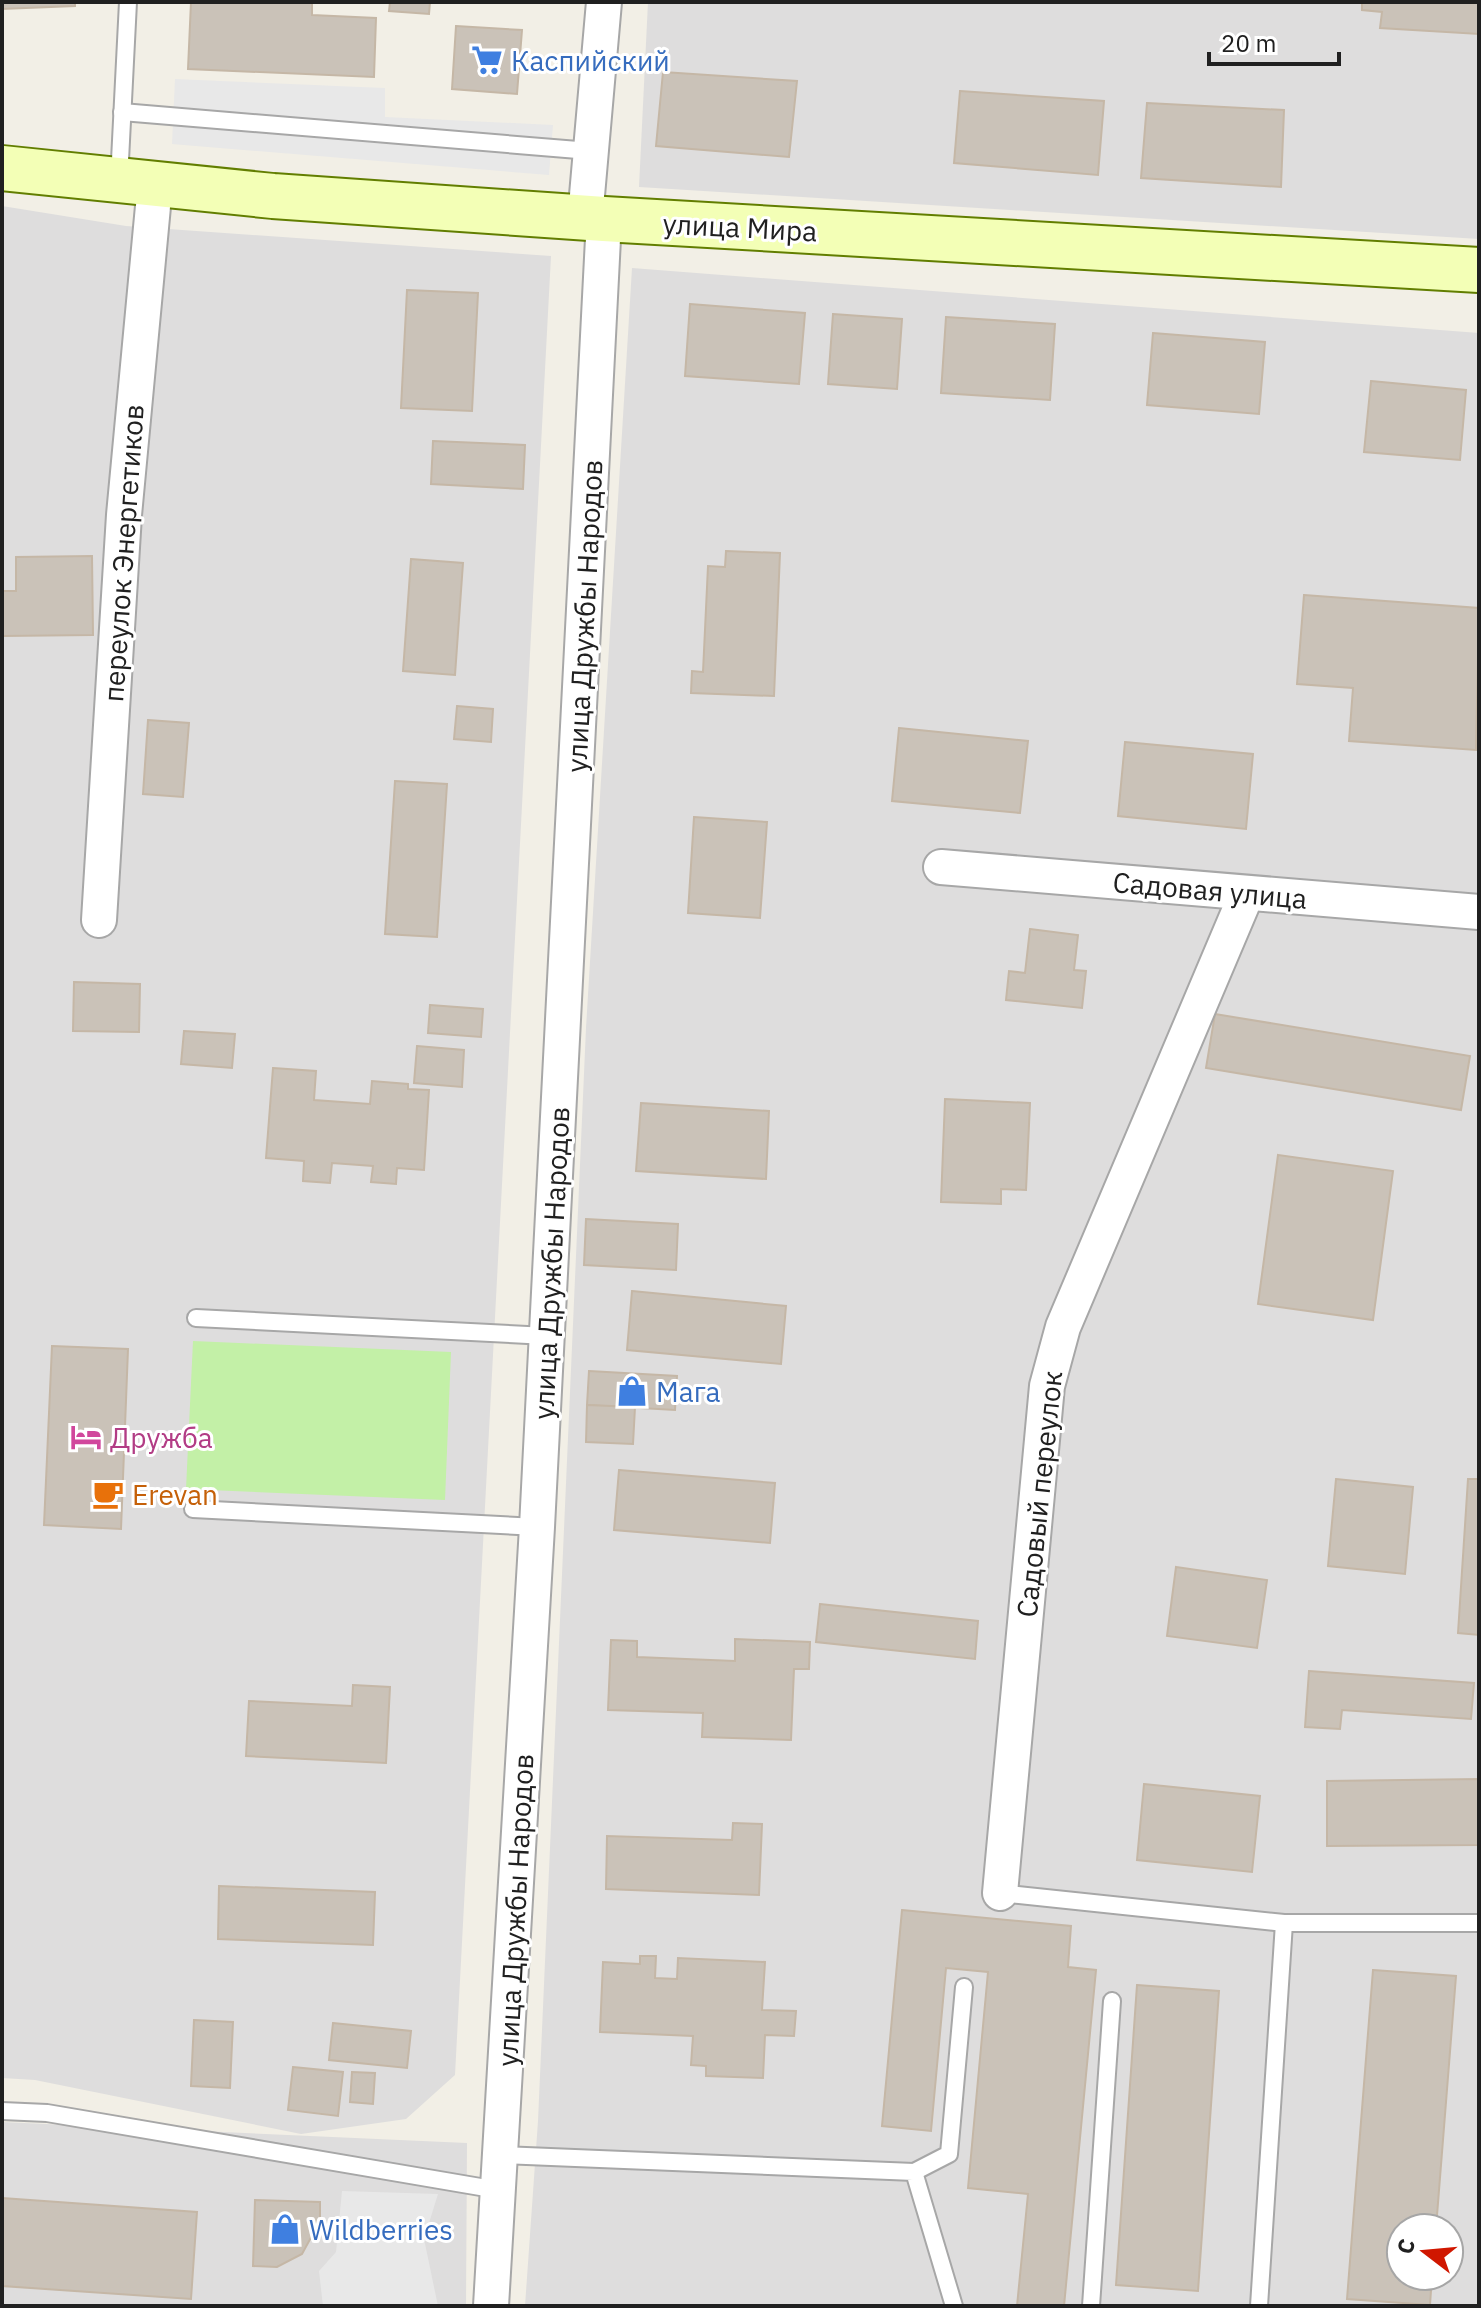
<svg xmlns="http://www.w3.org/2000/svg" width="1481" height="2308" font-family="'IBM Plex Sans',sans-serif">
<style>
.residential{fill:#dedddd;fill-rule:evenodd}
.grass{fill:#c3f0a7}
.parking{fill:#e8e8e8}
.building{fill:#cac2b8;stroke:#c5b7a6;stroke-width:2}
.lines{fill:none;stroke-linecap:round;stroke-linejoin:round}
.service-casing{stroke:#a7a7a7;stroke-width:20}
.minor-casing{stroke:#a7a7a7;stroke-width:38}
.secondary-casing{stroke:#627e00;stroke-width:48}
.service{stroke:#fff;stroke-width:16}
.minor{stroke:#fff;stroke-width:34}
.secondary{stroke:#f3ffb6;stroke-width:44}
.labels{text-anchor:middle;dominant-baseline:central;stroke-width:6;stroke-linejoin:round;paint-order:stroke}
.shop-label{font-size:28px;fill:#366cbe;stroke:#fff;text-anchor:start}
.street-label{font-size:28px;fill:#202020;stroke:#fff}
.hotel-label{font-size:28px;fill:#b23c85;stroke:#fff;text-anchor:start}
.food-label{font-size:28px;fill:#c56008;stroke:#fff;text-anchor:start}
</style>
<rect width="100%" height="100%" fill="#f2efe6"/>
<g class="residential">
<path d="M648 2H1479V239L639 187Z"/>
<path d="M2 206 126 226 551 256 455 2075 406 2119 301 2134 35 2080 2 2078Z"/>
<path d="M632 268 1479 333V2306H525L538 2121 586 1028ZM1401 2228H1449V2276H1401Z"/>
<path d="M2 2122 467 2143 466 2306H2Z"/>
</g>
<path class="grass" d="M193 1341 451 1352 445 1500 186 1489Z"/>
<g class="parking">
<path d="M175 79 385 88V117L553 125 549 175 172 144Z"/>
<path d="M342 2191 438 2194 424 2239 438 2306H323L319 2271 336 2252Z"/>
</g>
<g class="building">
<path d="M2 2H75V6L2 9Z"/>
<path d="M191 2H312V15L376 18 374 77 188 69Z"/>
<path d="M390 2H430L429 14 389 11Z"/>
<path d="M1362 2H1479V34L1380 28 1382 12 1362 10Z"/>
<path d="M456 26 522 30 517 94 452 89Z"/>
<path d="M663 72 797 81 789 157 656 146Z"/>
<path d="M960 91 1104 101 1098 175 954 163Z"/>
<path d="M1147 103 1284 110 1281 187 1141 178Z"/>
<path d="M407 290 478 293 472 411 401 408Z"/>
<path d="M690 304 805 313 799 384 685 376Z"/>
<path d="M833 314 902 319 897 389 828 384Z"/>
<path d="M946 317 1055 324 1050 400 941 393Z"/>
<path d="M1153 333 1265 342 1259 414 1147 405Z"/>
<path d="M1371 381 1466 390 1460 460 1364 452Z"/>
<path d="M433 441 525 445 523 489 431 484Z"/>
<path d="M726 551 780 553 774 696 691 693 692 671 703 672 708 566 725 567Z"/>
<path d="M92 556 93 635 2 636V591H16V557Z"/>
<path d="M411 559 463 563 455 675 403 671Z"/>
<path d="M1304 595 1479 608 1476 750 1349 741 1353 688 1297 684Z"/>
<path d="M457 706 493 709 491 742 454 739Z"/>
<path d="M148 720 189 723 183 797 143 794Z"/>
<path d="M899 728 1028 741 1020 813 892 801Z"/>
<path d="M1125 742 1253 754 1246 829 1118 816Z"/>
<path d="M395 781 447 784 437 937 385 934Z"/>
<path d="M694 817 767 822 760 918 688 913Z"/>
<path d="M1030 929 1078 935 1074 970 1086 971 1082 1008 1006 1000 1009 971 1025 973Z"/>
<path d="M74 982 140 984 139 1032 73 1031Z"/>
<path d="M430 1005 483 1009 481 1037 428 1033Z"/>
<path d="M1215 1014 1470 1056 1461 1110 1206 1068Z"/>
<path d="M184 1031 235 1034 232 1068 181 1064Z"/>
<path d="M417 1046 464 1050 462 1087 414 1083Z"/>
<path d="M273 1068 316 1071 314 1100 370 1104 372 1081 408 1084V1089L429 1090 424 1170 397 1168 396 1184 371 1182 373 1166 332 1163 330 1183 303 1181 304 1161 266 1158Z"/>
<path d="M945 1099 1030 1103 1026 1190 1001 1189V1204L941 1202Z"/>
<path d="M641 1103 769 1111 766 1179 636 1171Z"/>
<path d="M1278 1155 1393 1171 1373 1320 1258 1304Z"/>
<path d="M586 1219 678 1224 676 1270 584 1265Z"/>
<path d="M632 1291 786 1306 781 1364 627 1350Z"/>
<path d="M52 1346 128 1349 121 1529 44 1525Z"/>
<path d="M589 1371 677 1376 675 1410 587 1405Z"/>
<path d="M587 1405 635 1407 633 1444 586 1442Z"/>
<path d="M619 1470 775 1483 770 1543 614 1530Z"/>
<path d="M1336 1479 1413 1487 1405 1574 1328 1566Z"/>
<path d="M1468 1479H1479V1635L1458 1633Z"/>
<path d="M1176 1567 1267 1580 1257 1648 1167 1636Z"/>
<path d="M820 1604 978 1621 975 1659 816 1642Z"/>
<path d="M735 1639 810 1642 809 1669H794L791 1740 702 1737 703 1713 608 1710 611 1640 637 1641V1657L735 1661Z"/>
<path d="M1309 1671 1474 1683 1471 1719 1342 1710 1340 1729 1305 1727Z"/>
<path d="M353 1685 390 1687 386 1763 246 1756 249 1701 352 1706Z"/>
<path d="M1479 1779V1845L1327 1846V1781Z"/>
<path d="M1144 1784 1260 1796 1252 1872 1137 1860Z"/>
<path d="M733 1823 762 1824 759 1895 606 1889 607 1836 732 1840Z"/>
<path d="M219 1886 375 1892 373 1945 218 1939Z"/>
<path d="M902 1910 1071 1926 1068 1967 1096 1970 1064 2306H1017L1028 2194 968 2188 988 1972 946 1968 931 2131 882 2126Z"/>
<path d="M640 1956H656L655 1978 677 1979 678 1958 765 1962 762 2010 796 2011 794 2036 765 2035 763 2078 706 2076V2066L691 2065 693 2036 600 2032 603 1962 640 1964Z"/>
<path d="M1373 1970 1456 1976 1436 2228H1401V2276H1432L1430 2305 1347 2299Z"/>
<path d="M1137 1985 1219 1991 1198 2291 1116 2285Z"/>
<path d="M194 2020 233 2022 230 2088 191 2086Z"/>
<path d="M333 2023 411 2031 407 2068 329 2060Z"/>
<path d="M293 2067 343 2072 338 2116 288 2110Z"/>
<path d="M352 2072 375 2073 373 2104 350 2102Z"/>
<path d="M2 2198 197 2212 191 2299 2 2286Z"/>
<path d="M255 2200 320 2202V2221L302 2254 277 2267 253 2266Z"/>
</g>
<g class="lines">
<defs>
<g id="service">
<path d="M122 112 590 151"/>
<path d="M119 180 128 2"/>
<path d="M196 1318 547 1336"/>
<path d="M193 1509 537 1527"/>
<path d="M1000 1893 1284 1923H1479"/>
<path d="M2 2111 47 2113 498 2190"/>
<path d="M500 2155 914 2172 954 2306"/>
<path d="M914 2172 949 2154 964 1987"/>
<path d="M1091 2306 1112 2001"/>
<path d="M1259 2306 1284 1923"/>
</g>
<g id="minor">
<path d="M585 218 604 2"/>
<path d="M941 867 1479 912"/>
<path d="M99 920 124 515 155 185"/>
<path d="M1000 1893 1047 1386 1063 1327 1247 893"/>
<path d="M491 2306 537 1527 604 219"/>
</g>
<path id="secondary" d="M2 168 273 196 604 219 1479 270"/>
</defs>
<use href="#service" class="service-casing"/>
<use href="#minor" class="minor-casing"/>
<use href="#secondary" class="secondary-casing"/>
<use href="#service" class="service"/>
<use href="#minor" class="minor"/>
<use href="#secondary" class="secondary"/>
</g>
<defs>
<symbol id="supermarket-bare" viewBox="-9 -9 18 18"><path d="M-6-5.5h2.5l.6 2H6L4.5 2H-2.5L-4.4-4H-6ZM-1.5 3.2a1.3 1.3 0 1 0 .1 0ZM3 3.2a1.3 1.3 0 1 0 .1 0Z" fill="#3f7fe0" stroke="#fff" stroke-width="2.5" paint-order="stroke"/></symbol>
<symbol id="shop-bare" viewBox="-9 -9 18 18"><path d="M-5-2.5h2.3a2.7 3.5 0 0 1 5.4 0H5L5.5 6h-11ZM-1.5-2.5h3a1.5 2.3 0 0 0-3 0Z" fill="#3f7fe0" stroke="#fff" stroke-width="2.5" paint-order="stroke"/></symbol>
<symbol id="hotel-bare" viewBox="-9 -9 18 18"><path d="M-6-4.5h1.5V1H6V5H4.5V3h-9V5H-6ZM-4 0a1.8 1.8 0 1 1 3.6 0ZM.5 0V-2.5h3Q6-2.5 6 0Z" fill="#d1479c" stroke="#fff" stroke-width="2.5" paint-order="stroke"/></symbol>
<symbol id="cafe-bare" viewBox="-9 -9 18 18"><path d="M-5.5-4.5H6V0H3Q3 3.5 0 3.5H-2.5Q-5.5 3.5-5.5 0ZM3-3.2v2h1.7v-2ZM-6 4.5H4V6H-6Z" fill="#e8710a" stroke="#fff" stroke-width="2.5" paint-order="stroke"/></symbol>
</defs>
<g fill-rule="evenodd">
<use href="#supermarket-bare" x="465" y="38" width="44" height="44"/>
<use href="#shop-bare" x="610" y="1369" width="44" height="44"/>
<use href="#hotel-bare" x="64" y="1415" width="44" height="44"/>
<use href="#cafe-bare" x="86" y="1472" width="44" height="44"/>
<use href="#shop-bare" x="263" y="2207" width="44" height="44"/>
</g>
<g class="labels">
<g class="shop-label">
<text x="511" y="60">Каспийский</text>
<text x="656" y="1391">Мага</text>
<text x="309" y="2229">Wildberries</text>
</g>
<g class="street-label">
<text transform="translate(740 227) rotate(3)">улица Мира</text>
<text transform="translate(123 553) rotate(-86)">переулок Энергетиков</text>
<text transform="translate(584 616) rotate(-87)">улица Дружбы Народов</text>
<text transform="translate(1210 890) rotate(5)">Садовая улица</text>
<text transform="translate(551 1263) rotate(-87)">улица Дружбы Народов</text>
<text transform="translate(1039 1494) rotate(-84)">Садовый переулок</text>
<text transform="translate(515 1910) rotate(-87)">улица Дружбы Народов</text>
</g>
<g class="hotel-label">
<text x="110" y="1437">Дружба</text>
</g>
<g class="food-label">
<text x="132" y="1494">Erevan</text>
</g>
</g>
<rect width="1481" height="2308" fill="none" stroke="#202020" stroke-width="8"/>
<g transform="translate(1425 2252) rotate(286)"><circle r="38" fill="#ffffff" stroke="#a6a6a6" stroke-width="2"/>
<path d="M0-6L14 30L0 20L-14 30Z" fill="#d01700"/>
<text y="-12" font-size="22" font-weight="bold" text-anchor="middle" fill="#202020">С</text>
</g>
<path d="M1209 52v12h130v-12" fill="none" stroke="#202020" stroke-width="4"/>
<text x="1221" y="52" font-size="24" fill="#202020" stroke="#ffffff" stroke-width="6" paint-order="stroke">20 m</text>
</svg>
